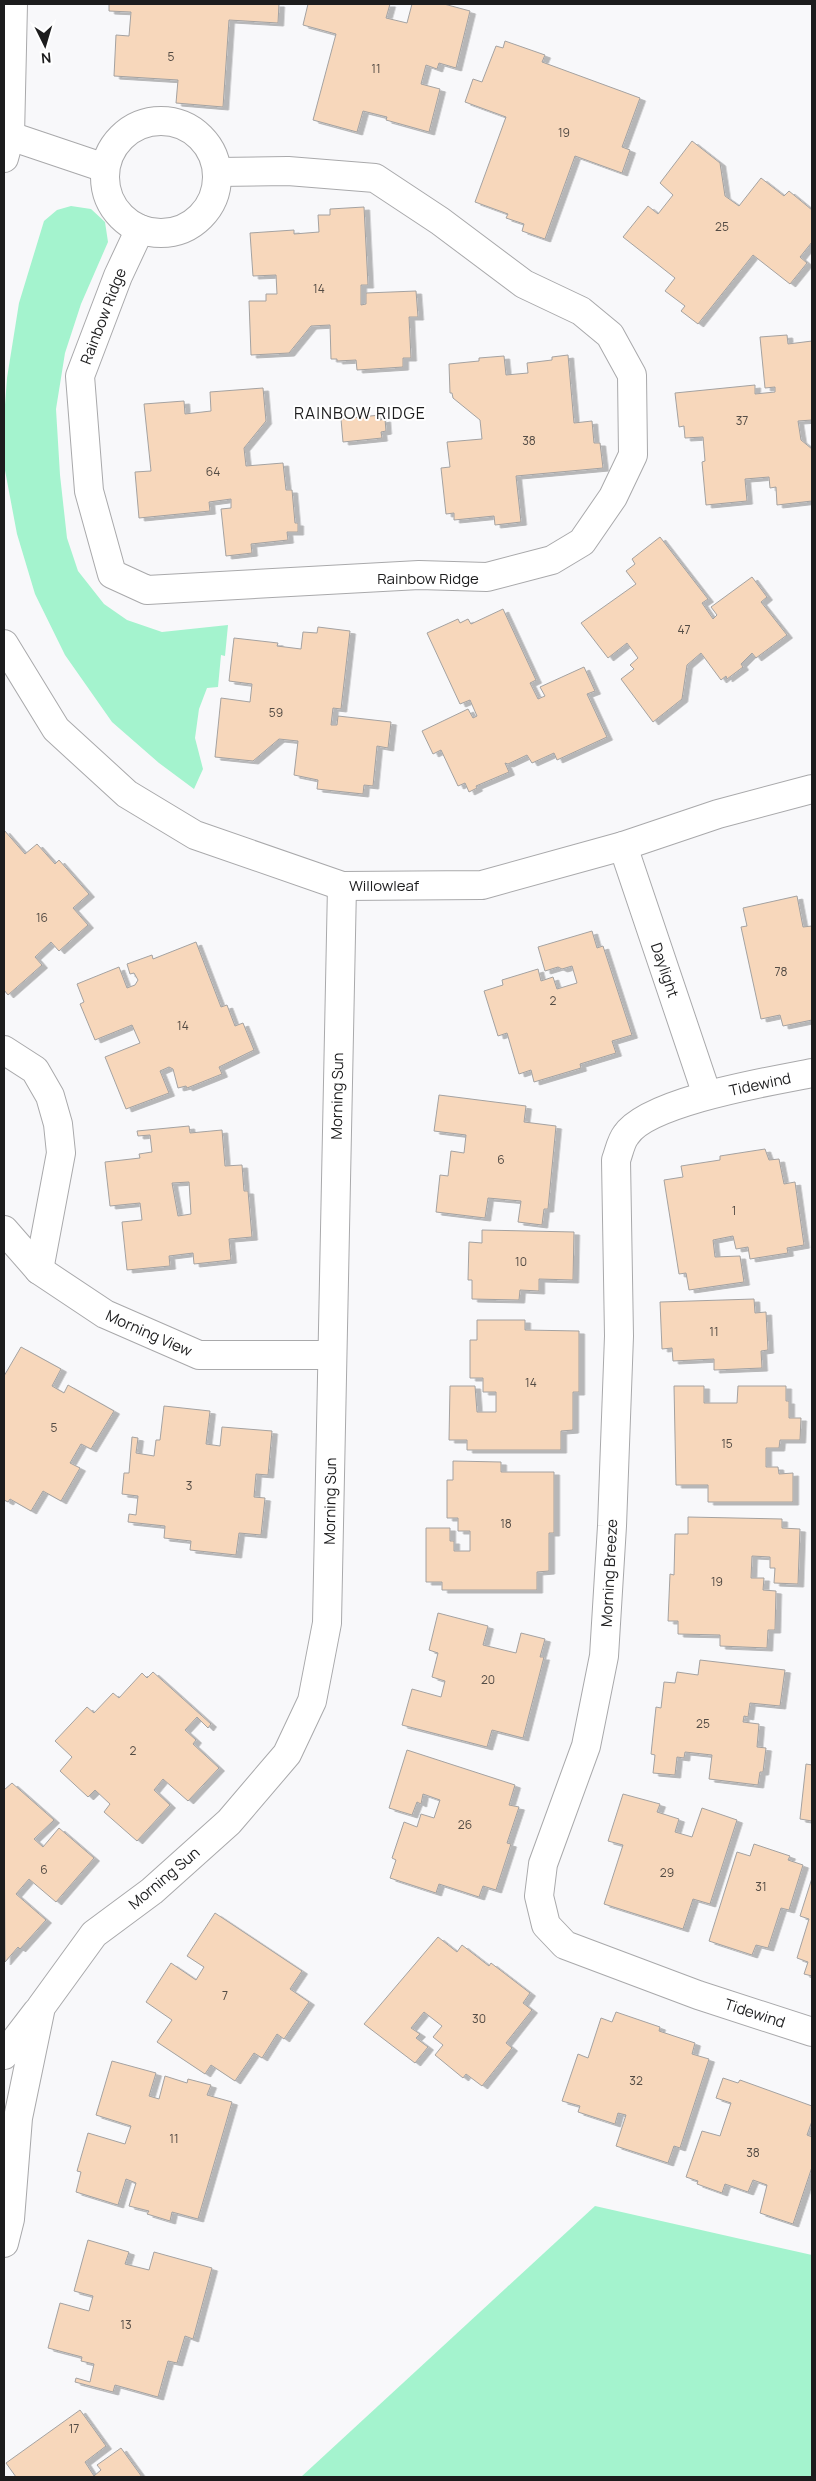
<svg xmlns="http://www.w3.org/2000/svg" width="816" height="2481" font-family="Manrope,sans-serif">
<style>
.green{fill:#a4f3ce}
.building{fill:#f7d7bb;stroke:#a4a2a1;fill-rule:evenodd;filter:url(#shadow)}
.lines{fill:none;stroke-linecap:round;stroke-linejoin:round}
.minor-casing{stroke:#a9a9ab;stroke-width:30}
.minor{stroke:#fff;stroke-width:28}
.labels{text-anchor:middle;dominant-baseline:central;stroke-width:4;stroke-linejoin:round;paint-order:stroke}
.number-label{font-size:12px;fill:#534b44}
.street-label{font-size:15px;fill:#1c1c1d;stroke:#fff}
.neighbourhood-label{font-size:16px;letter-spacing:1px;fill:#1c1c1d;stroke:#fff}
</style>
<defs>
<filter id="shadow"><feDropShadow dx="5.5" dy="3" stdDeviation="0" flood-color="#0004"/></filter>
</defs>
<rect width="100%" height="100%" fill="#f8f8fa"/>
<g class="green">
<path d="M71 206 91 209 105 222 108 242 81 304 65 353 56 409 60 475 67 538 78 571 104 604 127 620 162 632 228 625 225 656 221 655 218 687 207 688 199 709 195 738 203 769 194 789 159 763 112 722 65 655 35 594 17 534 4 465V418L7 378 19 303 44 221 57 210Z"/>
<path d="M595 2206 812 2255V2477H301Z"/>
</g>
<g class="building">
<path d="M109 4H279L278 23 229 20 223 107 176 103 178 80 114 76 116 35 129 36 131 12 109 11Z"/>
<path d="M308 4H390L386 18 407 23 412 4H444L470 11 456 68 439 63 437 69 426 65 421 84 440 89 429 132 386 120 387 117 363 111 357 132 313 120 336 34 303 25Z"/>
<path d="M505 41 545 55 542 62 640 98 622 147 630 150 622 173 575 156 545 239 522 231 524 224 506 218 508 214 475 202 506 117 465 102 473 79 482 82 496 46 503 48Z"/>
<path d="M692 141 720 163 725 196 739 206 761 178 784 196 789 191 812 210V242L800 257 807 263 790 284 753 255 698 324 681 311 685 306 665 291 675 278 623 237 648 206 658 214 673 195 660 183Z"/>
<path d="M364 207 368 285H361V305L366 304V293L416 291 418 317H409L411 358H403V367L357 370 356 360 337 361V359H331L330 325 311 326 289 353 251 355 249 301H266V294H277L276 275 253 276 250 233 294 230V234L319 232 318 215H330V209Z"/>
<path d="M787 335 788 344 812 341V420L798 421 801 440 812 449V501L777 505 776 487 770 488 769 477 745 479 747 501 706 505 702 462 705 461 703 437 685 438 684 426 679 427 675 393 755 385V394L775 392V387L765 388 760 337Z"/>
<path d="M568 355 574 423 592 421 594 443H600L603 468 516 476 521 522 495 525 494 516 454 520V513L446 514 441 468 450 467 447 442 482 439 480 420 453 398 452 393H450L449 364 479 361V358L504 356 506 375 528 373 527 363 552 360V357Z"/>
<path d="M263 388 266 421 244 448 246 466 283 463 286 490H292L295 523H298V532H287L288 540 251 544 252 553 226 556 221 509 231 508V499L209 502 210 511 139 518 135 472 151 471 144 404 184 401 185 414 211 411 210 392Z"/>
<path d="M380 415V420L385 419 386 431 381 432 382 438 343 442 341 419Z"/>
<path d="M660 537 708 599 702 603 713 619 717 615 711 607 752 577 767 597 761 602 787 635 756 658 752 653 741 664 743 667 727 679 726 676 721 680 701 653 687 665 682 699 653 722 621 679 634 669 630 665 638 658 627 643 608 658 581 623 636 584 626 571 635 564 632 559Z"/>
<path d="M503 609 536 680 530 683 538 699 545 696 540 687 584 667 595 691 587 694 607 737 557 760 554 753 532 763 527 755 508 764 505 763 509 772 476 786 477 788 469 792 465 783 458 786 441 750 433 754 422 731 468 709 473 718 477 716 470 700 460 704 427 633 458 619 460 623 468 619 471 624Z"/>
<path d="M318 627 350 631 341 709 333 708 331 725H337L338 716 391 722 388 748 377 746 373 786 364 785 363 794 317 789 318 780 294 775 298 741 279 739 253 761 215 757 221 698 250 702 252 684 229 681 234 638 278 643 277 646 301 649 303 632 317 633Z"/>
<path d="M4 830 25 854 37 844 55 864 59 860 89 894 73 908 88 925 59 951 51 942 35 957 42 965 8 995 4 990Z"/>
<path d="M797 896 803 927 812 926V1020L783 1026 780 1015 761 1019 741 927 747 926 743 908Z"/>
<path d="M592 931 597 948 603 946 632 1035 612 1041 616 1053 580 1064 581 1068 534 1082 531 1070 519 1074 507 1033 498 1036 484 991 503 985 502 980 538 969 541 981 553 977 557 989 577 983 572 966 562 969 558 967 545 971 538 947Z"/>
<path d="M196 942 221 1007 227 1005 235 1026 243 1023 254 1050 219 1067 222 1074 187 1088 186 1086 178 1088 173 1069 169 1067 160 1071 169 1093 126 1109 105 1057 140 1043 132 1025 95 1040 80 1004 84 1002 77 984 119 967 127 988 135 985 138 980 134 973 130 974 127 964 152 955 153 959Z"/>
<path d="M439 1095 526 1106 524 1122 556 1126 548 1209H544L542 1225 518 1222 521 1201 488 1198 485 1218 436 1212 440 1175 448 1176 451 1151 464 1153 466 1135 434 1131Z"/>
<path d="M189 1126 190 1133 222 1130 225 1166 242 1165 244 1191H248L252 1237 229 1239 231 1260 194 1264 193 1253 169 1256 170 1266 127 1270 122 1222 142 1220 140 1203 110 1206 105 1162 140 1158 139 1154 152 1152 150 1135 138 1136 137 1131ZM189 1182 191 1214 178 1216 172 1183Z"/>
<path d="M765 1149 769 1160 779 1159 784 1184 795 1182 804 1245 787 1248 788 1253 750 1259 748 1247 736 1249 733 1236 713 1240 715 1257 740 1256 744 1282 689 1290 686 1273 679 1274 664 1180 683 1177 681 1166 720 1160V1156Z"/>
<path d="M482 1230 574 1232 573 1280 539 1279V1291L520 1290 519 1300 472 1299V1280H468L469 1242 482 1243Z"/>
<path d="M754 1299 755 1313 766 1312 768 1350 761 1351 762 1368 714 1370V1359L673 1361 672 1348 662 1349 660 1302Z"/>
<path d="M477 1320H525V1330L579 1331V1392H573V1430L561 1431V1450H467V1440H449L450 1386H475L477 1412H496V1392H483V1378H470V1340H477Z"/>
<path d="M21 1347 61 1369 52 1386 64 1393 68 1385 114 1411 91 1449 81 1444 70 1463 80 1468 61 1501 43 1491 31 1511 10 1499 8 1502 4 1500V1376Z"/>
<path d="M674 1386H704V1403H737L738 1386H786V1401H789V1418H801L800 1440H780L779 1448H766V1467H778L779 1474 793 1473V1502H708V1485H676Z"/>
<path d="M164 1406 210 1411 206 1444 220 1446 222 1427 272 1431 268 1475 256 1474 254 1497 265 1498 261 1535 239 1533 236 1555 190 1550 191 1541 164 1538 165 1526 128 1522 129 1514 136 1515 138 1496 122 1494 124 1473H129L132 1437 138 1438 136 1453 154 1456 156 1440H160Z"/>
<path d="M453 1461 501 1462V1472H554V1533H549V1571L537 1572V1590H442V1582H426V1528H450V1541H454V1551H470V1531H458V1518H447V1480H453Z"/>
<path d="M688 1517 782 1519V1528L800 1529 798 1584 774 1583 775 1568H770V1557L752 1556 751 1578H764L763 1590 776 1591 775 1630H768L767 1648 720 1646V1635L678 1634V1621H668L670 1574 674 1575 675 1534H688Z"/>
<path d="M438 1613 488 1626 483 1645 516 1653 521 1633 545 1639 540 1657H544L523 1738 492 1730 487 1747 402 1725 412 1689 441 1697 445 1681 432 1677 438 1653 429 1650Z"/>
<path d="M700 1660 785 1670 780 1706 750 1703 748 1717 744 1716 743 1722 759 1724 757 1747 766 1748 763 1772H760L758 1785 709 1779 712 1755 685 1752 684 1758 677 1757 675 1775 653 1773 655 1755 651 1754 656 1707 661 1708 664 1682 675 1683 677 1672 698 1675Z"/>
<path d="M153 1672 211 1724 208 1728 197 1717 185 1730 196 1740 193 1744 219 1768 188 1801 163 1779 154 1790 170 1805 137 1841 104 1812 110 1804 95 1790 88 1797 60 1771 72 1757 55 1741 87 1707 94 1713 113 1693 119 1698 142 1673 147 1678Z"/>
<path d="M407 1750 515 1785 509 1805 519 1807 507 1843 511 1844 496 1890 483 1886 479 1897 439 1884 436 1893 390 1878 396 1860 392 1858 404 1822 417 1827 421 1814 434 1818 440 1800 423 1794 421 1804 417 1802 412 1815 389 1808Z"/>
<path d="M806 1764 812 1765V1821L800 1819Z"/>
<path d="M12 1783 54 1820 34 1839 43 1847 59 1828 94 1858 56 1902 29 1879 16 1894 46 1920 20 1949 18 1947 5 1962 4 1790Z"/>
<path d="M623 1794 660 1804 657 1812 679 1819 675 1832 692 1837 702 1808 737 1820 710 1904 693 1899 683 1929 604 1904 623 1845 608 1841Z"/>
<path d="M754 1844 790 1856 788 1860 803 1865 789 1910 781 1908 768 1948 756 1945 752 1955 709 1941 737 1852 750 1856Z"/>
<path d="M812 1878V1976L804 1974 808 1962 797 1958 809 1919 800 1916Z"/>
<path d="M215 1913 302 1971 290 1989 309 2002 284 2039 277 2034 262 2058 254 2053 235 2081 211 2065 205 2074 157 2042 172 2020 146 2002 171 1963 196 1980 204 1967 187 1956Z"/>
<path d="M438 1937 457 1952 462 1945 489 1966 491 1963 530 1993 523 2003 532 2010 506 2043 512 2048 482 2086 466 2074 463 2078 435 2055 443 2045 433 2037 442 2026 424 2012 411 2028 420 2034 416 2038 428 2047 415 2063 364 2024Z"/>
<path d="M616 2012 660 2027 659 2031 695 2043 692 2054 709 2059 680 2148 674 2146 668 2163 616 2146 626 2115 618 2113 615 2124 578 2112 580 2106 562 2101 578 2054 588 2058 601 2018 612 2022Z"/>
<path d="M112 2061 156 2073 149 2096 159 2099 165 2076 187 2083 188 2079 211 2085 207 2095 232 2102 198 2219 172 2212 170 2221 147 2214 149 2211 129 2206 136 2183 126 2179 118 2205 76 2192 81 2172 77 2171 88 2133 125 2144 131 2126 96 2115Z"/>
<path d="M723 2078 738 2083 740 2080 812 2106V2121L807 2135 812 2137V2167L793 2224 760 2213 767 2185 753 2180 748 2192 725 2184 722 2193 697 2184 698 2181 686 2177 702 2131 720 2136 731 2103 716 2098Z"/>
<path d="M88 2240 129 2252 125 2264 149 2270 154 2252 212 2268 193 2339 185 2336 177 2363 168 2361 158 2397 115 2385 113 2392 75 2382 76 2378 90 2382 94 2364 81 2361 82 2357 48 2348 60 2303 89 2311 93 2296 74 2291Z"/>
<path d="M80 2410 106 2446 85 2462 94 2476 101 2470 97 2465 121 2448 142 2477H16L6 2463Z"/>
</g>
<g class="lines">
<defs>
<g id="minor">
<circle cx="161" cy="177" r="56"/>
<path d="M10 136 105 168"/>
<path d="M4 158 10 136 13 4"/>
<path d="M140 229 118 276 80 376 89 491 112 574 147 590 419 575 487 577 552 560 582 542 613 497 633 455 632 375 610 335 581 311 524 284 440 221 375 178 288 171 217 172"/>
<path d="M4 644 56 729 127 794 195 835 342 886 482 885 623 846 718 814 812 789"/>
<path d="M623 846 707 1095"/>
<path d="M4 1050 35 1070 50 1096 58 1124 61 1153 39 1270"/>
<path d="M812 1073C772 1081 648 1101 626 1135 621 1141 619 1152 616 1160L619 1336 612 1526 604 1656 586 1746 543 1864 539 1896 546 1925 565 1945 698 1995 812 2032"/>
<path d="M4 1230 39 1270 105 1314 199 1355H332"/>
<path d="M4 2055 37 2012"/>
<path d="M4 2243 10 2219 18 2118 41 2007 94 1934 152 1891 229 1822 287 1754 312 1701 327 1623 342 886"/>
</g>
</defs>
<use href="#minor" class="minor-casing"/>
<use href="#minor" class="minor"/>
</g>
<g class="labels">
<g class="number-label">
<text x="171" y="56">5</text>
<text x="376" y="68">11</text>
<text x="564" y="132">19</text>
<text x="722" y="226">25</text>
<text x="319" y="288">14</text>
<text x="742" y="420">37</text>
<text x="529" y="440">38</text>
<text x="213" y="471">64</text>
<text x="684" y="629">47</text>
<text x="276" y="712">59</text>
<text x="42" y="917">16</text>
<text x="781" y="971">78</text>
<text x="553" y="1000">2</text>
<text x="183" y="1025">14</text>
<text x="501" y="1159">6</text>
<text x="734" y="1210">1</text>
<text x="521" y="1261">10</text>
<text x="714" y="1331">11</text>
<text x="531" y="1382">14</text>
<text x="54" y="1427">5</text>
<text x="727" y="1443">15</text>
<text x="189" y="1485">3</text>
<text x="506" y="1523">18</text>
<text x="717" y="1581">19</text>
<text x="488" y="1679">20</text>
<text x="703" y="1723">25</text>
<text x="133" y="1750">2</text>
<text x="465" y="1824">26</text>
<text x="44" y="1869">6</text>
<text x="667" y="1872">29</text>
<text x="761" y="1886">31</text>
<text x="225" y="1995">7</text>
<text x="479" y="2018">30</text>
<text x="636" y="2080">32</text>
<text x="174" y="2138">11</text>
<text x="753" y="2152">38</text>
<text x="126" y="2324">13</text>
<text x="74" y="2428">17</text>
</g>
<g class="street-label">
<text transform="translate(103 316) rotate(-69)">Rainbow Ridge</text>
<text x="428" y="578">Rainbow Ridge</text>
<text x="384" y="885">Willowleaf</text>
<text transform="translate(665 970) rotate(71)">Daylight</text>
<text transform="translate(760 1084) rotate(-12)">Tidewind</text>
<text transform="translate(337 1096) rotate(-89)">Morning Sun</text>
<text transform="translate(149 1333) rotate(24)">Morning View</text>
<text transform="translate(330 1501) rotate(-89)">Morning Sun</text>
<text transform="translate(609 1573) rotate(-87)">Morning Breeze</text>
<text transform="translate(164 1878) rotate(-40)">Morning Sun</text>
<text transform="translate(755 2013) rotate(18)">Tidewind</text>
</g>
<g class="neighbourhood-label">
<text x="360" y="413">RAINBOW RIDGE</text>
</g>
</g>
<rect width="816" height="2481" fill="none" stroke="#1c1c1d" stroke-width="10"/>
<g transform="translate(45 45) rotate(175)" stroke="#ffffff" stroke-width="4" paint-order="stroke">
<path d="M0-4L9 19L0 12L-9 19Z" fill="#1c1c1d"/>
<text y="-8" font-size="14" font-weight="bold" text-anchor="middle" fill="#1c1c1d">N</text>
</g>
</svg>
